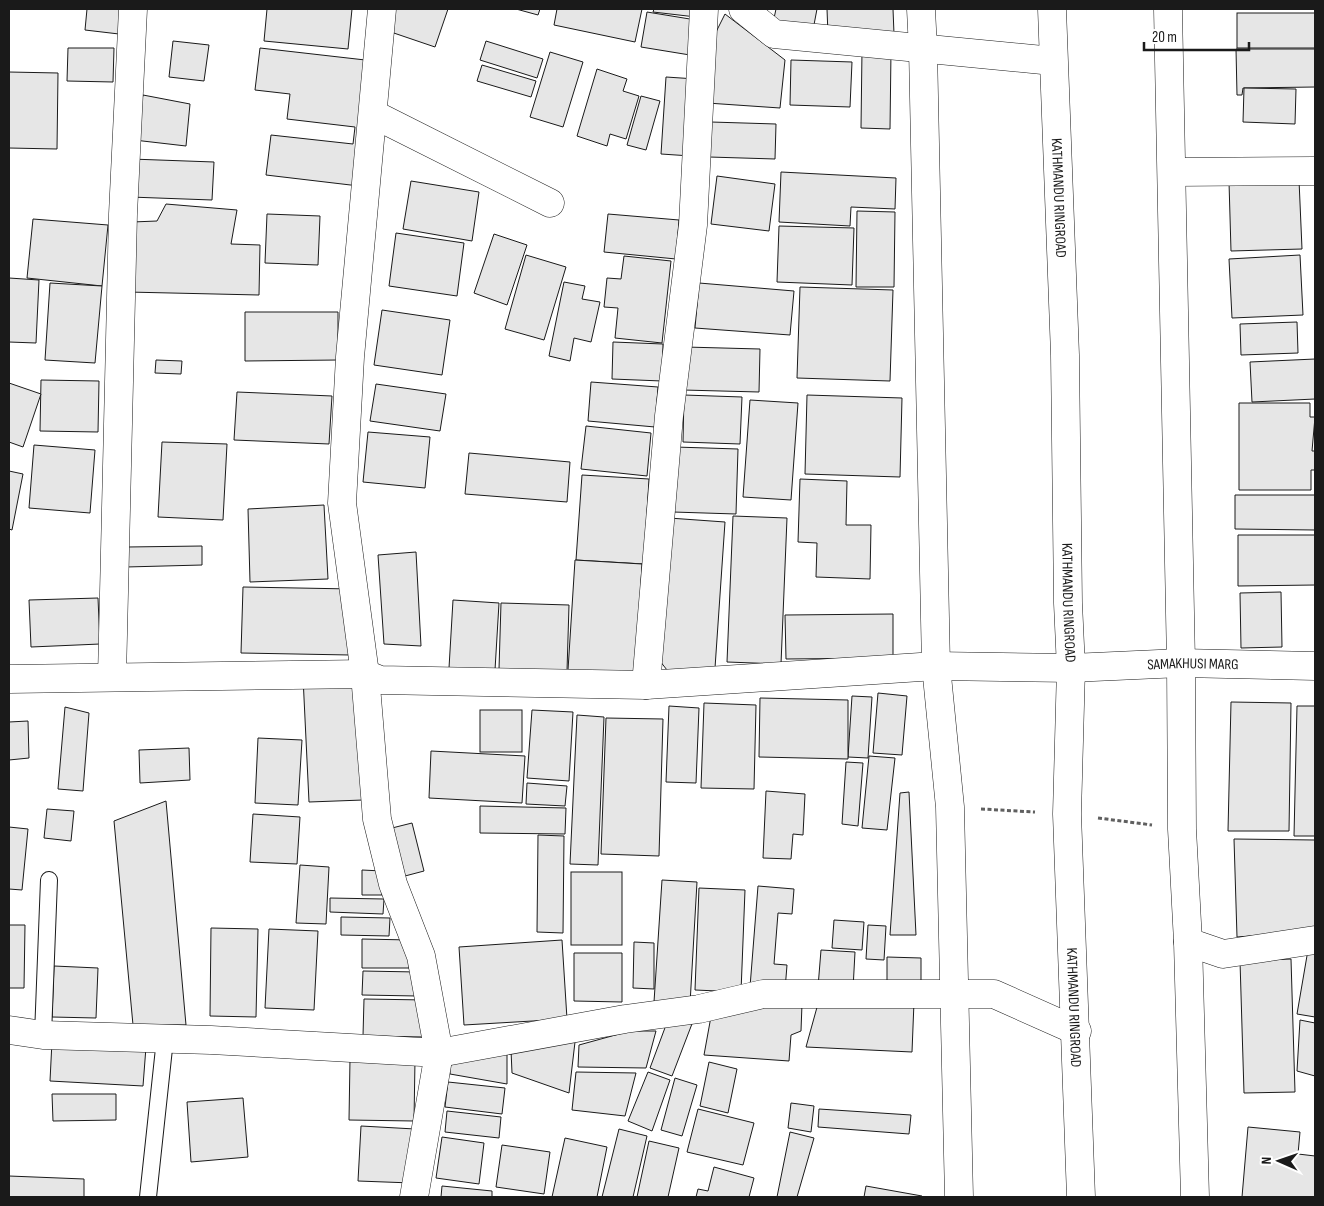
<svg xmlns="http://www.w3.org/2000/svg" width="1324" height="1206" font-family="'Sofia Sans Condensed',sans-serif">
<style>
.building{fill:#e6e6e6;stroke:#1a1a1a}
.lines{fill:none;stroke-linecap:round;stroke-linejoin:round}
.service-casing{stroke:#1a1a1a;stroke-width:18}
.minor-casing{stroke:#1a1a1a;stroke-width:29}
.secondary-casing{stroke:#1a1a1a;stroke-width:29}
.trunk-casing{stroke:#1a1a1a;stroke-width:29}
.path{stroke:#5f5f5f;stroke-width:3;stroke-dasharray:4 2.5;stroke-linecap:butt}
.service{stroke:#fff;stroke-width:16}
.minor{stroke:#fff;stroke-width:28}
.secondary{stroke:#fff;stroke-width:28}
.trunk{stroke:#fff;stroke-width:28}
.labels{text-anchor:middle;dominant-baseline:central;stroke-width:4;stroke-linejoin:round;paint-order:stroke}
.street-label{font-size:15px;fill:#1a1a1a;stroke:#fff}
</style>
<rect width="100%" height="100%" fill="#fff"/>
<g class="building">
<path d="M87 9H122L119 34 85 30Z"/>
<path d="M267 9H352L348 49 264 41Z"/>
<path d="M389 9H448L435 47 382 29Z"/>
<path d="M516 9H540L538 15Z"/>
<path d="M557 9H642L635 42 554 25Z"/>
<path d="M654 9H697L696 17 653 12Z"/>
<path d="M776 9H817L813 30 773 23Z"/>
<path d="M827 9H893L894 34 828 35Z"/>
<path d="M647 12 696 20 690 55 641 47Z"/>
<rect x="1237" y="13" width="78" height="35"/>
<path d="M725 14 785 60 780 108 707 103 715 34Z"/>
<path d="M173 41 209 45 204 81 169 77Z"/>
<path d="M486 41 543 59 537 78 480 60Z"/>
<path d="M68 48H114L113 82 67 81Z"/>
<path d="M260 48 374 61 359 186 266 175 271 135 353 144 355 127 287 119 290 94 255 90Z"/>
<path d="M1236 49H1315V87L1243 88 1242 95H1237Z"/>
<path d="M862 50 891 51 890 129 861 128Z"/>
<path d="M550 52 583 62 563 127 530 117Z"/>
<path d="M791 60 852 62 850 107 790 105Z"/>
<path d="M482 65 536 81 531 97 477 81Z"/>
<path d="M597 69 627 79 623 91 639 96 626 139 610 134 607 146 577 136Z"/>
<path d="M9 72 58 73 57 149 9 148Z"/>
<path d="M666 77 696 79 691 156 661 154Z"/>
<path d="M1244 88 1296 89 1295 124 1243 122Z"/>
<path d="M143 95 190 104 186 146 134 140Z"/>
<path d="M641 96 660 101 646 150 627 145Z"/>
<path d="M711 122 776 124 775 159 709 157Z"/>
<path d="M131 159 214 162 212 200 130 197Z"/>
<path d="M781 172 896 178 895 209 851 207 850 226 779 222Z"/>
<path d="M717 176 775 184 769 231 711 224Z"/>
<path d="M1299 180 1302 249 1231 251 1229 182Z"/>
<path d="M411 181 479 192 472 241 403 229Z"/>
<path d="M166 204 237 210 231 244 260 245 259 295 127 292 132 222 157 221Z"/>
<path d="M857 211 895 212 894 287H856Z"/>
<path d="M267 214 320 216 318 265 265 263Z"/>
<path d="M608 214 679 220 676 259 604 252Z"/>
<path d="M33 219 108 225 102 286 27 278Z"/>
<path d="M779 226 854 228 852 285 777 282Z"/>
<path d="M396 233 464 243 457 296 389 286Z"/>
<path d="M494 234 527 245 507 305 474 293Z"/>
<path d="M526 255 566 267 544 340 505 329Z"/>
<path d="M1300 255 1303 315 1232 318 1229 259Z"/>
<path d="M624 256 671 261 662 343 615 338 618 308 604 307 607 278 621 279Z"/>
<path d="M9 278 39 280 36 343 9 342Z"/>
<path d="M564 282 585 286 582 299 600 302 591 342 574 338 570 361 549 356Z"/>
<path d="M50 283 102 286 95 363 45 360Z"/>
<path d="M699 283 794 291 790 335 695 328Z"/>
<path d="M800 287 893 290 890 381 797 378Z"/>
<path d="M382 310 450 320 442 375 374 365Z"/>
<path d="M245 312H338V360L245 361Z"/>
<path d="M1297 322 1298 353 1241 355 1240 324Z"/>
<path d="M613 342 663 344 662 381 612 379Z"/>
<path d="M685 347 760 349 759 392 683 390Z"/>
<path d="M1315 359V399L1252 402 1250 362Z"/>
<path d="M156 360 182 361 181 374 155 373Z"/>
<path d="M41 380 99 381 98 432 40 431Z"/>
<path d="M591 382 658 387 655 427 588 421Z"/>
<path d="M9 383 41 394 23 447 9 442Z"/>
<path d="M376 384 446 394 440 431 370 421Z"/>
<path d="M237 392 332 396 329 444 234 440Z"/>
<path d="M684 395 742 397 740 444 683 442Z"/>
<path d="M807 395 902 398 900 477 805 474Z"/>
<path d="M750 400 798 403 791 500 743 497Z"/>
<path d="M1239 403H1310V417H1315L1312 451H1315V470H1311V490H1239Z"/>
<path d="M586 426 651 433 647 476 581 469Z"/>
<path d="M368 432 430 437 425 488 363 482Z"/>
<path d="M162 442 227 444 223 520 158 517Z"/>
<path d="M34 445 95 450 90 513 29 508Z"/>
<path d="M675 447 738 449 736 514 673 512Z"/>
<path d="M469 453 570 462 567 502 465 494Z"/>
<path d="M9 471 23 474 12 530 9 529Z"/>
<path d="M582 475 649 479 644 564 576 560Z"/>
<path d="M800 479 847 481 846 525H871L870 579 816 577 817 543 798 542Z"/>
<path d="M1235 495H1315V530L1235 529Z"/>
<path d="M324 505 328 579 250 582 248 509Z"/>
<path d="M733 516 787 518 781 664 727 662Z"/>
<path d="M669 518 725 522 715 668 667 670 656 656Z"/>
<path d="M1238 535H1315V585L1238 586Z"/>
<path d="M202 546V565L126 567 127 547Z"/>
<path d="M416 552 421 646 384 644 378 555Z"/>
<path d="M575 560 642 564 636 674 568 670Z"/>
<path d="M243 587 352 589 350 655 241 653Z"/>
<path d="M1281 592 1282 647 1241 648 1240 593Z"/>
<path d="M98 598 100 644 31 647 29 600Z"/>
<path d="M453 600 499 603 495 670 449 668Z"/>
<path d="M501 603 569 605 567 671 499 669Z"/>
<path d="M893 614V658L786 659 785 615Z"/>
<path d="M357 674 363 800 309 802 303 677Z"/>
<path d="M878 693 907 696 902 755 873 753Z"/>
<path d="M852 696 872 697 868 758 848 757Z"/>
<path d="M760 698 848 700V759L759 757Z"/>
<path d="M1231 702 1291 703 1289 831H1228Z"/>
<path d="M704 703 756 705 754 789 701 788Z"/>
<path d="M669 706 699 708 696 783 666 782Z"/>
<path d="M1297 706H1315V836H1294Z"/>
<path d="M65 707 89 713 83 791 58 789Z"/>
<rect x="480" y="710" width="42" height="42"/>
<path d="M532 710 573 712 569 781 527 778Z"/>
<path d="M577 715 604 717 598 865 570 864Z"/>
<path d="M606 718 663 719 659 856 601 854Z"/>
<path d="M28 721 29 758 9 760V722Z"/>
<path d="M258 738 302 740 298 805 255 803Z"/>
<path d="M189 748 190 780 140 783 139 750Z"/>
<path d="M431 751 525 756 522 803 429 798Z"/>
<path d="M869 756 895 758 887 830 862 828Z"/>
<path d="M846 762 863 763 858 826 842 824Z"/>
<path d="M527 783 567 786 565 806 526 804Z"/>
<path d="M766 791 805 794 803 835 793 834 791 859 763 858Z"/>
<path d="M909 792 916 935H890L900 793Z"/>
<path d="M166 801 186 1025H133L114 821Z"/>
<path d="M480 806 566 808 565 834 480 833Z"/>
<path d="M47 809 74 811 71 841 44 838Z"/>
<path d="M253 814 300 817 297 864 250 862Z"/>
<path d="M412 823 424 871 405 876 392 828Z"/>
<path d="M9 827 28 829 22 890 9 889Z"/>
<path d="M538 835 564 836 563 933 537 932Z"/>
<path d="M1234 839 1315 840V931L1237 937Z"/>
<path d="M300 865 329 867 326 924 296 923Z"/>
<path d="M362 870 382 871V895H362Z"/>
<rect x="571" y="872" width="51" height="73"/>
<path d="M662 880 697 882 690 1004 654 1002Z"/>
<path d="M758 886 794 889 792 914 778 913 774 964 787 965 785 990 750 987Z"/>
<path d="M699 888 745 890 741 992 695 990Z"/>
<path d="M330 898 384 899 383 914 330 912Z"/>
<path d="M341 917 390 918 389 936 341 935Z"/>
<path d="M834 920 864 922 862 950 832 948Z"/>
<path d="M9 925H25L24 988H9Z"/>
<path d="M868 925 886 926 884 960 866 959Z"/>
<path d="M211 928 258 929 256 1017 210 1016Z"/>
<path d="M269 929 318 931 314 1010 265 1008Z"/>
<path d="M362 939 410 940 409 968H362Z"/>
<path d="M562 940 567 1019 464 1025 459 947Z"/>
<path d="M634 942 654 943V989L633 988Z"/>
<path d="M1309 944 1315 945V1017L1297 1014Z"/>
<path d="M821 950 855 952 853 989 818 987Z"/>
<path d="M574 953H622V1002L574 1001Z"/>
<path d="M887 957 921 958V983H887Z"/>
<path d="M1291 959 1295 1092 1244 1093 1240 961Z"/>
<path d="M54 966 98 968 96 1018 52 1017Z"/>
<path d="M363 971 417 972V996L362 995Z"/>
<path d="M364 999 426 1000 425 1037 363 1036Z"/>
<path d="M819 1000 914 1002 912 1052 806 1047Z"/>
<path d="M802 1004 801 1031 791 1035 789 1061 704 1055 712 1011Z"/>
<path d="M695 1016 672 1076 650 1068 669 1017Z"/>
<path d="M1300 1020 1315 1023V1076L1297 1071Z"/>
<path d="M630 1031H656L646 1068 578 1067 579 1045Z"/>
<path d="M52 1041 146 1047 143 1086 50 1081Z"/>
<path d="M575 1042 569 1093 512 1073 511 1050Z"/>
<path d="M507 1052V1084L450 1074 449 1054Z"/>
<path d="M350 1059 415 1060 414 1121 349 1120Z"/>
<path d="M709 1062 737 1069 728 1113 700 1106Z"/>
<path d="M576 1072 636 1073 625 1116 572 1110Z"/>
<path d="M648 1072 670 1080 652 1131 628 1121Z"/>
<path d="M675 1078 697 1085 682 1136 661 1130Z"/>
<path d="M448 1082 505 1088 502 1114 445 1107Z"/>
<path d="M52 1094H116V1120L53 1121Z"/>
<path d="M243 1098 248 1157 191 1162 187 1102Z"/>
<path d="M791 1103 814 1106 811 1132 788 1128Z"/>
<path d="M698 1109 754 1123 743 1165 687 1152Z"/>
<path d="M819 1109 911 1115 909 1134 818 1127Z"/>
<path d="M447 1111 501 1117 499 1138 445 1132Z"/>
<path d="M361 1126 415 1129 412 1183 358 1181Z"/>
<path d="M1248 1127 1300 1132 1298 1154 1315 1156V1197H1242Z"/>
<path d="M619 1129 647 1136 633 1197H602Z"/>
<path d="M790 1132 814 1138 797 1197H777Z"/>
<path d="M442 1137 484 1143 479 1184 436 1178Z"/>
<path d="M565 1138 607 1147 597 1197H552Z"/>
<path d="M649 1141 679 1148 668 1197H637Z"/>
<path d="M502 1145 550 1152 544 1194 496 1187Z"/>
<path d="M714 1167 754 1178 749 1197H696L698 1189 708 1191Z"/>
<path d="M9 1176 84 1179V1197H9Z"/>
<path d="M442 1186 492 1191V1197H441Z"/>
<path d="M866 1186 922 1196V1197H864Z"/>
</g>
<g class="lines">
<defs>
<g id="service">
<path d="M43 1035 49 880"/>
<path d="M148 1197 165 1039"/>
</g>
<g id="minor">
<path d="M382 9 350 357 342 503 365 674 377 819 393 884 421 956 439 1053 414 1197"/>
<path d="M743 9 774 34 1053 61"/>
<path d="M921 9 923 49 936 666 950 807 959 1197"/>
<path d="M1168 9 1181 663 1182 829 1188 942 1195 1197"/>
<path d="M373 114 550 203"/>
<path d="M1173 172 1315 171"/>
<path d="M112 677 123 214 133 9"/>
<path d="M9 679 365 674 380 680 646 685 936 666 1071 668"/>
<path d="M646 685 669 416 693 225 704 9"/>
<path d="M1188 942 1223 954 1315 940"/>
<path d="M9 1030 43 1035 211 1040 439 1053 625 1019 699 1009 763 994H994L1077 1031"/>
</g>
<g id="secondary">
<path id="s1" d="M1071 668 1181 663 1315 666"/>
</g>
<g id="trunk">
<path id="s2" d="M1052 9 1065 355 1068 603 1071 668 1067 814 1081 1197"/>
</g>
</defs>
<use href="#service" class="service-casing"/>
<use href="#minor" class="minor-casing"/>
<use href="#secondary" class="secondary-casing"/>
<use href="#trunk" class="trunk-casing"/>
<g class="path">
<path d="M981 809 1035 812"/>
<path d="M1098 818 1152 825"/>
</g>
<use href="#service" class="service"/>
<use href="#minor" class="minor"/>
<use href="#secondary" class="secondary"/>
<use href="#trunk" class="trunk"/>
</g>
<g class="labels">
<g class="street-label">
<text stroke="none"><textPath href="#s2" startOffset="189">KATHMANDU RINGROAD</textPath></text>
<text stroke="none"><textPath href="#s2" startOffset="594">KATHMANDU RINGROAD</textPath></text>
<text stroke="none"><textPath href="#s1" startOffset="122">SAMAKHUSI MARG</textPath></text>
<text stroke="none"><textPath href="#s2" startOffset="999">KATHMANDU RINGROAD</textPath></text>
</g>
</g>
<rect width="1324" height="1206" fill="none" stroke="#1a1a1a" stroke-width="20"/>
<g transform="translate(1279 1161) rotate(272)" stroke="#ffffff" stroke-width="4" paint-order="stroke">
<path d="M0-4L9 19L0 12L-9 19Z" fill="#1a1a1a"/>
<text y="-8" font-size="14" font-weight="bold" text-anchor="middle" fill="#1a1a1a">N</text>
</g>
<path d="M1144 42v8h105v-8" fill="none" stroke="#1a1a1a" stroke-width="2.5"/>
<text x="1152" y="42" font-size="15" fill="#1a1a1a" stroke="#ffffff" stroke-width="4" paint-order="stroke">20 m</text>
</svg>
